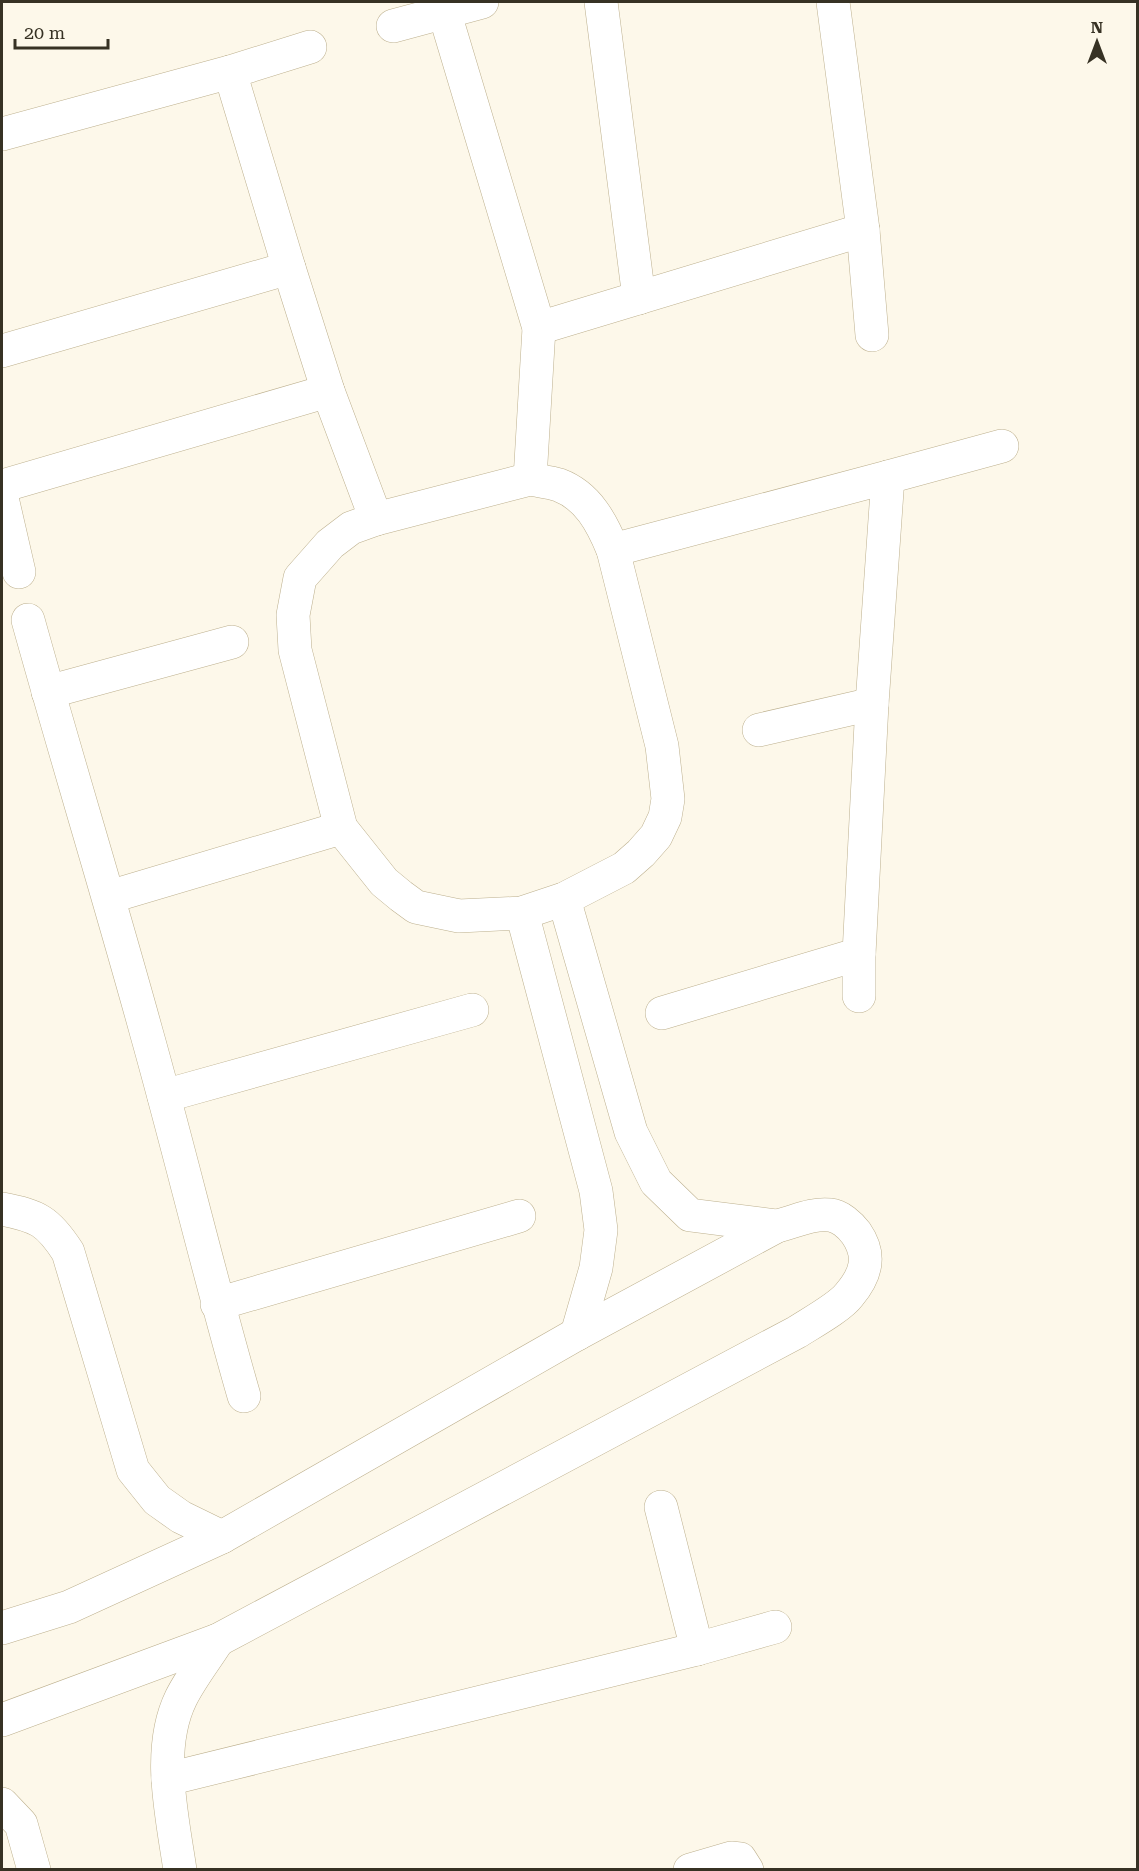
<svg xmlns="http://www.w3.org/2000/svg" width="1139" height="1871" font-family="'Roboto Serif',serif">
<style>
.lines{fill:none;stroke-linecap:round;stroke-linejoin:round}
.minor-casing{stroke:#bdb08e;stroke-width:34}
.minor{stroke:#fff;stroke-width:33}
</style>
<rect width="100%" height="100%" fill="#fdf8ea"/>
<g class="lines">
<defs>
<g id="minor">
<path d="M601 2 639 298"/>
<path d="M833 2 863 230 872 335"/>
<path d="M444 11 539 328 530 479"/>
<path d="M393 26 482 2"/>
<path d="M230 72 289 268 328 391 376 519"/>
<path d="M2 134 230 72 310 47"/>
<path d="M539 328 863 230"/>
<path d="M2 351 289 268"/>
<path d="M530 479C539 481 550 482 559 485 588 496 602 523 613 550L662 746 668 799 665 817 656 836 641 853 624 868 564 899 522 913 459 916 416 907 401 896 384 882 341 828 295 650 293 615 300 578 330 544 351 528 376 519Z"/>
<path d="M2 486 328 391"/>
<path d="M2 498 19 572"/>
<path d="M613 550 888 477"/>
<path d="M28 620C66 757 108 893 146 1031 180 1152 209 1275 244 1396"/>
<path d="M48 692 232 642"/>
<path d="M759 730 872 704"/>
<path d="M109 897 341 828"/>
<path d="M564 899 631 1132 656 1182 690 1215 777 1226"/>
<path d="M522 913 596 1191 601 1230 596 1268 577 1334"/>
<path d="M859 996V954"/>
<path d="M662 1013 859 954 872 704 888 477 1002 446"/>
<path d="M164 1096 472 1010"/>
<path d="M2 1209C38 1216 48 1221 68 1252L133 1470 157 1500 181 1517 222 1537"/>
<path d="M217 1304 519 1216"/>
<path d="M661 1507 697 1649"/>
<path d="M2 1628 69 1607 222 1537 577 1334 777 1226C795 1222 811 1213 830 1215 840 1216 850 1225 856 1233 872 1256 866 1275 849 1295 840 1307 811 1323 797 1332L218 1640 2 1720"/>
<path d="M168 1779 697 1649 775 1627"/>
<path d="M2 1804 21 1824 34 1870"/>
<path d="M180 1870C172 1815 156 1749 181 1698 191 1678 206 1659 218 1640"/>
<path d="M690 1870 731 1858 740 1859 747 1870"/>
</g>
</defs>
<use href="#minor" class="minor-casing"/>
<use href="#minor" class="minor"/>
</g>
<rect width="1139" height="1871" fill="none" stroke="#373224" stroke-width="6"/>
<g transform="translate(1097 42)" stroke="#fdf8ea" stroke-width="4.5" paint-order="stroke">
<path d="M0-4.5L10 22L0 15L-10 22Z" fill="#373224"/>
<text y="-9" font-size="16" font-weight="bold" text-anchor="middle" fill="#373224">N</text>
</g>
<path d="M15 39v9h93v-9" fill="none" stroke="#373224" stroke-width="3"/>
<text x="24" y="39" font-size="18" fill="#373224" stroke="#fdf8ea" stroke-width="4.5" paint-order="stroke">20 m</text>
</svg>
